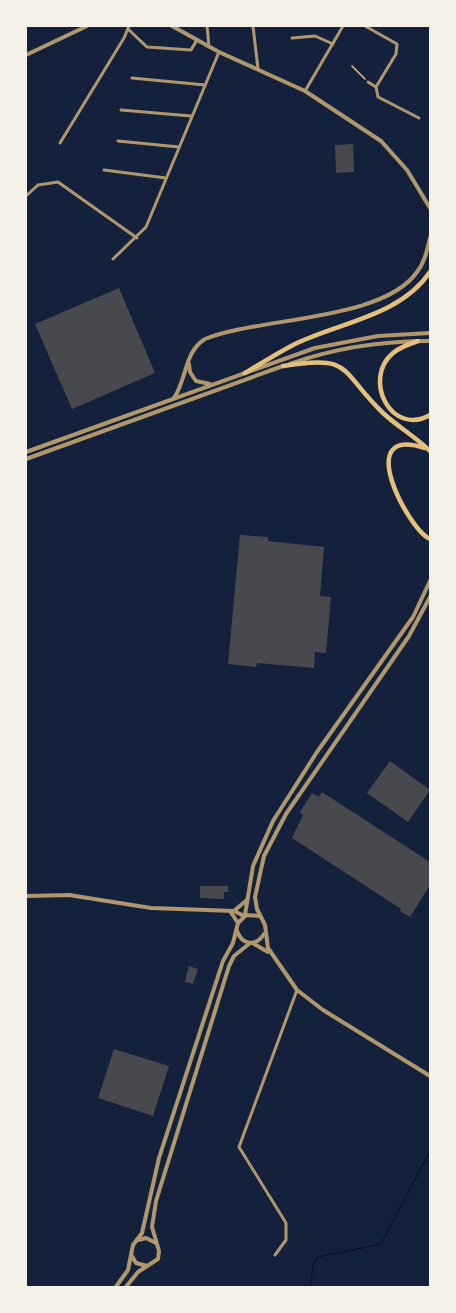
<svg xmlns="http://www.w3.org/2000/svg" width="456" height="1313" font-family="'Alegreya Sans',sans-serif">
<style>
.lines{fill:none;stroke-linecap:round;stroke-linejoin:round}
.stream{stroke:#0b132b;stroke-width:1.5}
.building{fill:#48494c}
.path{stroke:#e5c07b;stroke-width:1.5}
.minor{stroke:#b1986c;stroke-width:3}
.tertiary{stroke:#b1986c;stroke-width:4}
.trunk{stroke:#e5c07b;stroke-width:4.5}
</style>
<rect width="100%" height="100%" fill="#14213d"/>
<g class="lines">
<path class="stream" d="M310 1288 313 1266 318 1257 381 1244 430 1151"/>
</g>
<g class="building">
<path d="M353 144 354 172 336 173 335 145Z"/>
<path d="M119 288 155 373 72 409 35 324Z"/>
<path d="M240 535 268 537V541L324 547 320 596 331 597 326 653 315 652 314 668 257 663 256 667 228 664Z"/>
<path d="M390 761 430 790 408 822 367 793Z"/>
<path d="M322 792 430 862V885L410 917 400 911 401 909 292 838 303 815 300 812 312 793 319 797Z"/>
<path d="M200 886H228V892H224V899L200 898Z"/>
<path d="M189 966 198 969 193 984 185 982Z"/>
<path d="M114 1049 169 1066 153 1116 98 1098Z"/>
</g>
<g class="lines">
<path class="path" d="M352 66 365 79"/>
<g class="minor">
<path d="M207 26 209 47"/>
<path d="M253 26 258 69"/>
<path d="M365 26 397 44 396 54 376 87 378 97 419 118"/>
<path d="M128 29 147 47 191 50 197 40"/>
<path d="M292 38 315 36 333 44"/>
<path d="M132 78 205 85"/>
<path d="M368 82 376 87"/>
<path d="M305 91 343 26"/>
<path d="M121 110 191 116"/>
<path d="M118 141 179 147"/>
<path d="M60 143 124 38 129 26"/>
<path d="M104 170 166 178"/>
<path d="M26 196 38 185 58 182 137 238"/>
<path d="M113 259 146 227 219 52"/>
<path d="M275 1255 286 1240V1223L239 1147 297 990"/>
</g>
<g class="tertiary">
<path d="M172 26 219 52 305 91 381 141 407 170 430 208"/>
<path d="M26 55 87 26"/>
<path d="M189 364 190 372 196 381 210 384"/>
<path d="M290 364C337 347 381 341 430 341"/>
<path d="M174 398C187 379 184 352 205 339 260 317 383 321 417 272 425 262 427 250 430 238"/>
<path d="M26 452 315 348 378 336 430 333"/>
<path d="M26 459 283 366"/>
<path d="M430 597 409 636 286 814 264 856 255 897 257 909 265 925 268 948 297 990 323 1010 430 1076"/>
<path d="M26 896 69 895 151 908 234 911 244 916"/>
<path d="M235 910 247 900"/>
<path d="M230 911 238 923"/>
<path d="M245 915 253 866 273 821 317 752 413 617 430 581"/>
<path d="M237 931C242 945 256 947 264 934"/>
<path d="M254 944 268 952"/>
<path d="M138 1240 146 1238 156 1243"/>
<path d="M132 1256 136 1263 147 1266"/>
<path d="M115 1288 128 1270 133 1245 142 1233 159 1158 223 961 233 943 238 923 246 915 259 916"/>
<path d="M125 1288 138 1272 158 1259 159 1251 152 1227 156 1201 229 966 234 956 250 943"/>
</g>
<g class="trunk">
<path d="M418 341C409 344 400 347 393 353 362 379 391 437 430 415"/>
<path d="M283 366C354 354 339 371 383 413 398 427 416 437 430 451"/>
<path d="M245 373C262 363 279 352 297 343 342 322 401 315 430 272"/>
<path d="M425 448C352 424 408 529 430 539"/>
</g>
</g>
<rect width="456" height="1313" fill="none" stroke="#f6f1e7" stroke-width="54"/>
</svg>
